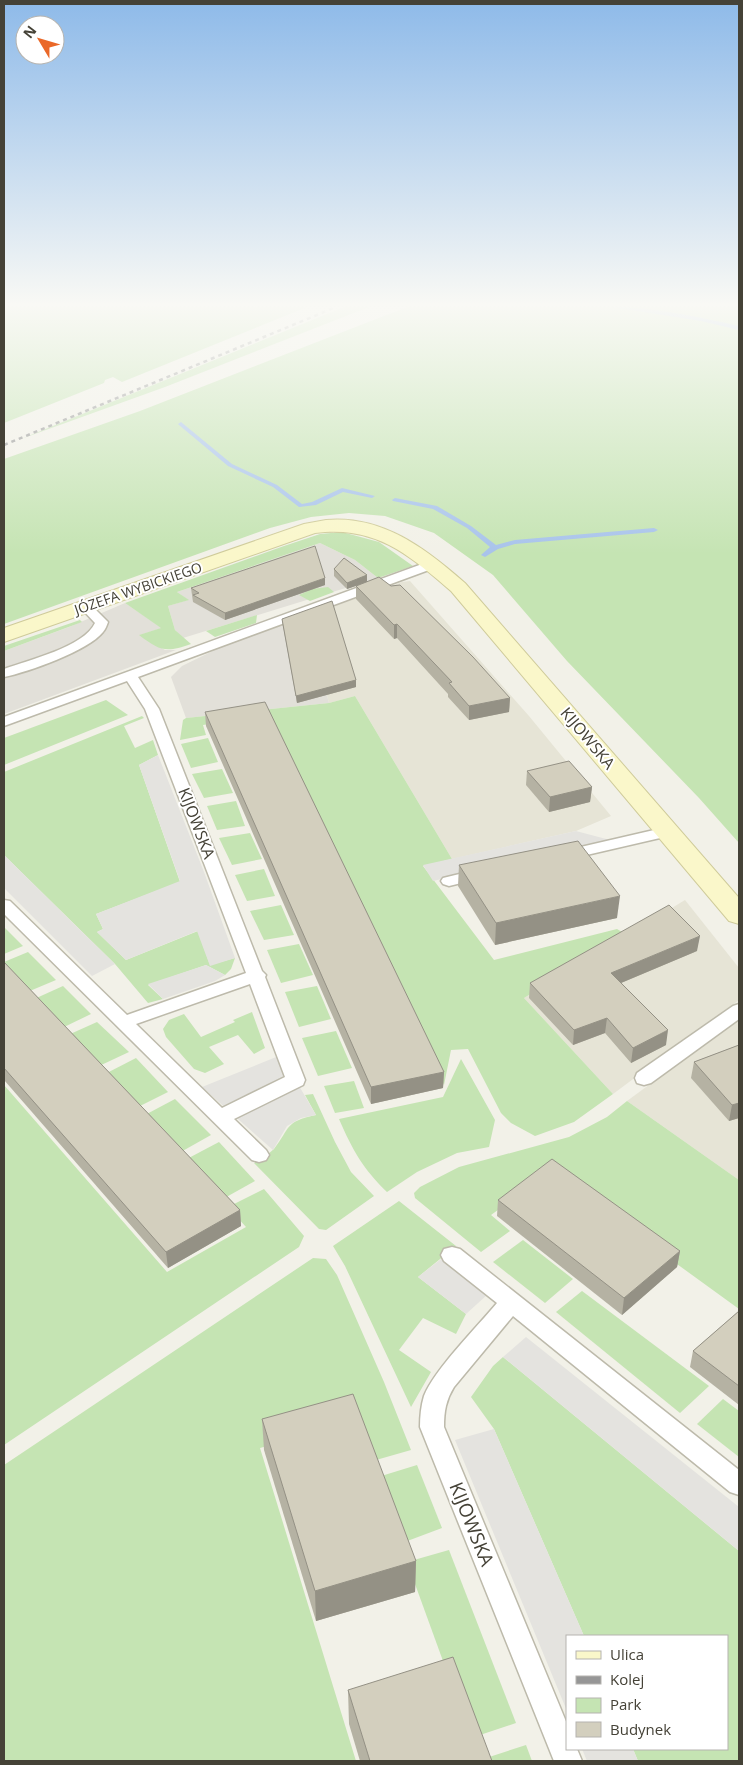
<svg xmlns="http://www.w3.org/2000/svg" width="743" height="1765" font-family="'Open Sans',sans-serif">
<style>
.residential{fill:#e6e4d6}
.industrial{fill:#e2e0d9}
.green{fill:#c5e4b3}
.parking{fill:#e4e3df}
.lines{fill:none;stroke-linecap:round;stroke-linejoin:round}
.stream{fill:#a8c3eb;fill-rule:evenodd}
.lane-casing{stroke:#bdbaab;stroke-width:3}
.secondary-casing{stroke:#cfcb9a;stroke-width:2}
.lane{fill:#fff;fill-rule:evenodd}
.secondary{fill:#faf7ca;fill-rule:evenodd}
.rail{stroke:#969696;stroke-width:2.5;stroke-dasharray:4 4;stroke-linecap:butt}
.wall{fill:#b5b2a3}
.shaded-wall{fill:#949185}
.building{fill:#d3cfbe;stroke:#949185}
.labels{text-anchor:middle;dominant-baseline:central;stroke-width:4;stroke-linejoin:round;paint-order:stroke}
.far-street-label{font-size:14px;fill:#454237;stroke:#fff}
.street-label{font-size:16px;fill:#454237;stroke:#fff}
.near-street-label{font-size:19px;fill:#454237;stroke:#fff}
</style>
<rect width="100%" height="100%" fill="#f2f1e8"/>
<g class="residential">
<path d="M410 581 529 716 611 816 576 831 452 859 355 696 329 703 311 636 292 621 402 582Z"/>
<path d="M685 900 739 968V1000L613 1094 524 998Z"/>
<path d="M739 1019V1180L627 1101Z"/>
</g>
<g class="industrial">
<path d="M320 543 355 560 378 578 183 638 175 630 168 606 188 600 177 592Z"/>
<path d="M125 603 162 628 140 635 165 650H176L4 714V651L69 627Z"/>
<path d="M292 621 311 636 329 703 186 718 171 677 182 666 221 647Z"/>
</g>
<g class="green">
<path d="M4 307H307L122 382 113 377 105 380 104 383 4 423Z"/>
<path d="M344 307H369L165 387 21 439Z"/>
<path d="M407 307H739V843L699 798 567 661 493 575 434 533 385 516 349 513 311 517 270 528 4 624V459L140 411Z"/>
<path d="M342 532 379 542 413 566 378 578 355 560 320 543 177 592 189 600 168 606 175 630 191 644C166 653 160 651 139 635L161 628 125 603 284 546 320 534Z"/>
<path d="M328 587 334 592 310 601 299 595 312 589Z"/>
<path d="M257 615 256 623 215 637 206 631Z"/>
<path d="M80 620 82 622 4 651V646Z"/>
<path d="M355 696 452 859 423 866 494 960 617 929 627 935 524 998 613 1094 574 1122 535 1136 511 1123 501 1113 468 1049 451 1050 444 1085 267 715 203 725 206 735 180 740 183 720 186 718 329 703Z"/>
<path d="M106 700 128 715 4 765V738Z"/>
<path d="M142 716 144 718 124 726 135 748 153 740 158 755 139 765 180 882 96 914 103 929 97 932 126 960 198 931 210 965 235 958 231 969 225 975 206 965 148 985 163 999 148 1003 115 964 4 855V772Z"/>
<path d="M208 738 218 762 191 768 181 744Z"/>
<path d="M222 769 233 793 204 798 192 774Z"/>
<path d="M236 801 245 826 217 830 207 806Z"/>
<path d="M250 833 262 859 232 865 219 838Z"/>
<path d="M264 869 275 896 247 901 235 875Z"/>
<path d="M281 905 294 935 264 940 250 911Z"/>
<path d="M4 927 23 946 4 954Z"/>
<path d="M299 944 313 975 281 983 267 950Z"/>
<path d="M28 952 56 980 25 993 4 970V962Z"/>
<path d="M63 986 91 1014 60 1029 32 1000Z"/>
<path d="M317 986 331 1019 299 1027 285 992Z"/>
<path d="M252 1012 265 1048 254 1054 238 1035 209 1047 224 1064 205 1073 194 1069 166 1037 163 1029 169 1020 184 1014 201 1037 235 1022 233 1020Z"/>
<path d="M97 1022 129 1052 97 1067 68 1035Z"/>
<path d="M336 1031 352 1068 318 1076 302 1038Z"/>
<path d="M136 1058 168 1092 136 1108 103 1075Z"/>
<path d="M461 1059 495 1120 489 1147 457 1153 417 1172 387 1192C363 1169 352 1149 339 1119L443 1097Z"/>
<path d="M354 1081 364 1108 335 1113 324 1086Z"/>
<path d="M4 1085 167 1272 246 1227 228 1207 264 1189 304 1236 299 1247 4 1445Z"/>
<path d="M313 1094 335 1142 351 1172 374 1196 326 1230 319 1229 254 1163C260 1159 269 1154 274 1149 291 1127 284 1122 316 1115L305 1095Z"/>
<path d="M175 1099 211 1135 179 1153 143 1116Z"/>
<path d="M627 1101 739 1180V1309L550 1172 491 1215 510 1231 481 1252 415 1198 414 1193 420 1187 459 1167 569 1137 607 1117Z"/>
<path d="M219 1142 255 1181 221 1200 183 1161Z"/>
<path d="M399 1201 456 1246 418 1277 466 1314 456 1334 423 1318 399 1350 431 1372 411 1407 345 1266 333 1246Z"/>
<path d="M523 1240 573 1279 545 1303 493 1262Z"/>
<path d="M313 1258 326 1259 337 1275 384 1382 411 1450 369 1462 355 1422 260 1448 356 1761H4V1465Z"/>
<path d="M582 1291 709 1386 680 1413 556 1312Z"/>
<path d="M503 1357 739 1551V1761H638L633 1749H727V1636H584L494 1429 471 1397 493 1366Z"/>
<path d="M723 1399 739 1411V1457L697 1424Z"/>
<path d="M417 1465 442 1528 402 1543 378 1477Z"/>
<path d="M449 1550 516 1723 471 1738 407 1562Z"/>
<path d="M526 1745 532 1761 480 1760Z"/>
</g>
<g class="parking">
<path d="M158 755 204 872 235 958 210 966 197 931 126 960 97 932 103 929 96 914 180 881 139 765Z"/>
<path d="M576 831 610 840 433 881 423 865Z"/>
<path d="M4 855 75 925 115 964 92 976 4 888Z"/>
<path d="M206 965 225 975 215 981 163 999 148 984Z"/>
<path d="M281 1055 316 1115 301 1118 287 1126 273 1150 202 1087Z"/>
<path d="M441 1259 488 1294 466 1314 418 1277Z"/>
<path d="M526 1337 739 1507V1551L503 1357Z"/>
<path d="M494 1429 584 1636H567V1711L455 1440Z"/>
<path d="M582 1749H633L638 1761H587Z"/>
</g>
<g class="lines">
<g class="stream">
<path d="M612 307C655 307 698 317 739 326V330L701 321Z"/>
<path d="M181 422 232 464 277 485 302 504 312 502 342 488 375 496 372 498 343 492 316 505 299 507 273 487 228 466 179 425 178 424Z"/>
<path d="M395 498 437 506 471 526 496 545 515 540 654 528 658 530 654 532 515 544 498 549 485 557 481 555 490 547 467 528 433 509 393 501 392 500Z"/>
</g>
<defs>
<g id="lane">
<path d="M433 560 439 564 437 567 138 677 159 709 262 971 266 975 265 977 305 1080 303 1085 234 1119 266 1150 269 1155 266 1160 259 1162 252 1160 4 914V900L10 901 127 1015 246 973 145 709 127 681 4 726V717ZM250 984 285 1077 222 1108 136 1024Z"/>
<path d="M85 602 89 603 108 622C107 625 105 630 103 632 88 651 28 672 4 677V669C28 660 84 647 95 623L79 606Z"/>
<path d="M667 827 673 829 675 832 673 835 565 860 559 858 557 855 559 852Z"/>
<path d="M480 869 486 871 488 874 486 877 449 886 443 884 441 881 443 878Z"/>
<path d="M739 1004V1019L651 1083 644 1085 637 1083 635 1078 637 1073 733 1006Z"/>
<path d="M452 1247 460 1249 739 1470V1495L730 1492 513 1316 454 1387C446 1400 444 1411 444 1427L567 1724V1749H577L582 1761H554L420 1427C420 1416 421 1406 424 1396 434 1370 478 1326 497 1303L444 1261 441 1255 444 1249Z"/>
</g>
<path id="secondary" d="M326 520C382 515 425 548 465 583L739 898V924L729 921 451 591C408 554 375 525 315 533L4 642V628L304 524Z"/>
</defs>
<use href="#lane" class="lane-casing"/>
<use href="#secondary" class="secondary-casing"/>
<use href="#lane" class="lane"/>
<use href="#secondary" class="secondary"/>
<path class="rail" d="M4 445 336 307"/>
</g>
<g class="wall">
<path d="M334 569 367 575V581L510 698 509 712 469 720 448 697V694L397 638 394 639 356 599V586L347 589 334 576Z"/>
<path d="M325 585 225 620 193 602 191 588Z"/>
<path d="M282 619 356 680V687L297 703 283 626Z"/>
<path d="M205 712 444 1072 443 1088 371 1104 206 726Z"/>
<path d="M527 771 592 787 590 802 549 812 526 785Z"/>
<path d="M459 865 617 918 495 945 458 886Z"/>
<path d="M697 951 621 983 666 1045 631 1063 605 1033 573 1045 529 998 530 983Z"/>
<path d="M4 962 240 1210 241 1226 168 1268 4 1080Z"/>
<path d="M739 1045V1118L729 1121 691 1078 694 1062Z"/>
<path d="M498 1200 680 1251 677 1267 622 1315 497 1216Z"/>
<path d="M739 1311V1405L690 1367 693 1351Z"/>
<path d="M262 1419 416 1561 415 1592 316 1621 264 1450Z"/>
<path d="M348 1690 492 1761H360L349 1724Z"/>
</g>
<g class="shaded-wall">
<path d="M367 575V582L347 589V583Z"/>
<path d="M325 578V585L225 620V613Z"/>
<path d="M397 624V638L394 639V625Z"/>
<path d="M356 680V687L297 703 296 696Z"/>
<path d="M510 698 509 712 469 720V706Z"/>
<path d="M592 787 590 802 549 812 550 797Z"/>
<path d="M620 896 617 918 495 945 496 923Z"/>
<path d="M700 936 697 951 609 988 611 973Z"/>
<path d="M607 1018 605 1033 573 1045 574 1030Z"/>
<path d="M668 1030 666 1045 631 1063 633 1048Z"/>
<path d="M444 1072 443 1088 371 1104V1087Z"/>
<path d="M739 1103V1118L729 1121 732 1105Z"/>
<path d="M240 1210 241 1226 168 1268 166 1252Z"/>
<path d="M680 1251 677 1267 622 1315 624 1298Z"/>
<path d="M416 1561 415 1592 316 1621 315 1591Z"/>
</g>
<g class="building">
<path d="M315 546 325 578 225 613 193 595 199 593 191 588Z"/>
<path d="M344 558 367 575 347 583 334 569Z"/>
<path d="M379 577 391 586 400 585 473 657 510 698 469 706 449 683 452 682 397 624 394 625 356 586Z"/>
<path d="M332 601 356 680 296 696 282 619Z"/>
<path d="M265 702 444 1072 371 1087 205 712Z"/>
<path d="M569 761 592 787 550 797 527 771Z"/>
<path d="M578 841 620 896 496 923 459 865Z"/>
<path d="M669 905 700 936 611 973 668 1030 633 1048 607 1018 574 1030 530 983Z"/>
<path d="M4 962 240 1210 166 1252 4 1068Z"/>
<path d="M739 1045V1103L732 1105 694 1062Z"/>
<path d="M552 1159 680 1251 624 1298 498 1200Z"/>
<path d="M739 1311V1386L693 1351Z"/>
<path d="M353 1394 416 1561 315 1591 262 1419Z"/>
<path d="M453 1657 492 1761H370L348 1690Z"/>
</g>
<linearGradient id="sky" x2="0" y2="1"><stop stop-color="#8ebae9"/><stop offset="0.55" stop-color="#f9f9f5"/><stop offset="1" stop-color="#f9f9f5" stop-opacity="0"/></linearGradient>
<rect width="743" height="554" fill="url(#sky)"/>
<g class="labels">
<g class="far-street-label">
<text transform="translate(138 588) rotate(-19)">JÓZEFA WYBICKIEGO</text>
</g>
<g class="street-label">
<text transform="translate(588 738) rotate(50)">KIJOWSKA</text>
<text transform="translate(197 823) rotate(69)">KIJOWSKA</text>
</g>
<g class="near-street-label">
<text transform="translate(472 1524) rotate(68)">KIJOWSKA</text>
</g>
</g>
<rect width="743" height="1765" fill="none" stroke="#454237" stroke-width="10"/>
<rect x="566" y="1635" width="162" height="115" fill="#ffffff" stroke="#b5b3af"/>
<rect x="576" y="1651" width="25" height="8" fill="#faf7ca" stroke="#b5b3af"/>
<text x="610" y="1660" font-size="15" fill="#454237">Ulica</text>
<rect x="576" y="1676" width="25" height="8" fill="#969696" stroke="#b5b3af"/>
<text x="610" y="1685" font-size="15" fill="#454237">Kolej</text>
<rect x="576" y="1698" width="25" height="15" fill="#c5e4b3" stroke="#b5b3af"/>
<text x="610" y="1710" font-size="15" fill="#454237">Park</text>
<rect x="576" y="1722" width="25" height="15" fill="#d3cfbe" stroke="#b5b3af"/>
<text x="610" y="1735" font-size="15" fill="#454237">Budynek</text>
<g transform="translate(40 40) rotate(308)"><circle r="24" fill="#ffffff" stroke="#b5b3af"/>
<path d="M0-4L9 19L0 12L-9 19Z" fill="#ea6828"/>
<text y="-8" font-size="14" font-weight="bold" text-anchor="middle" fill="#454237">N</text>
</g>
</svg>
